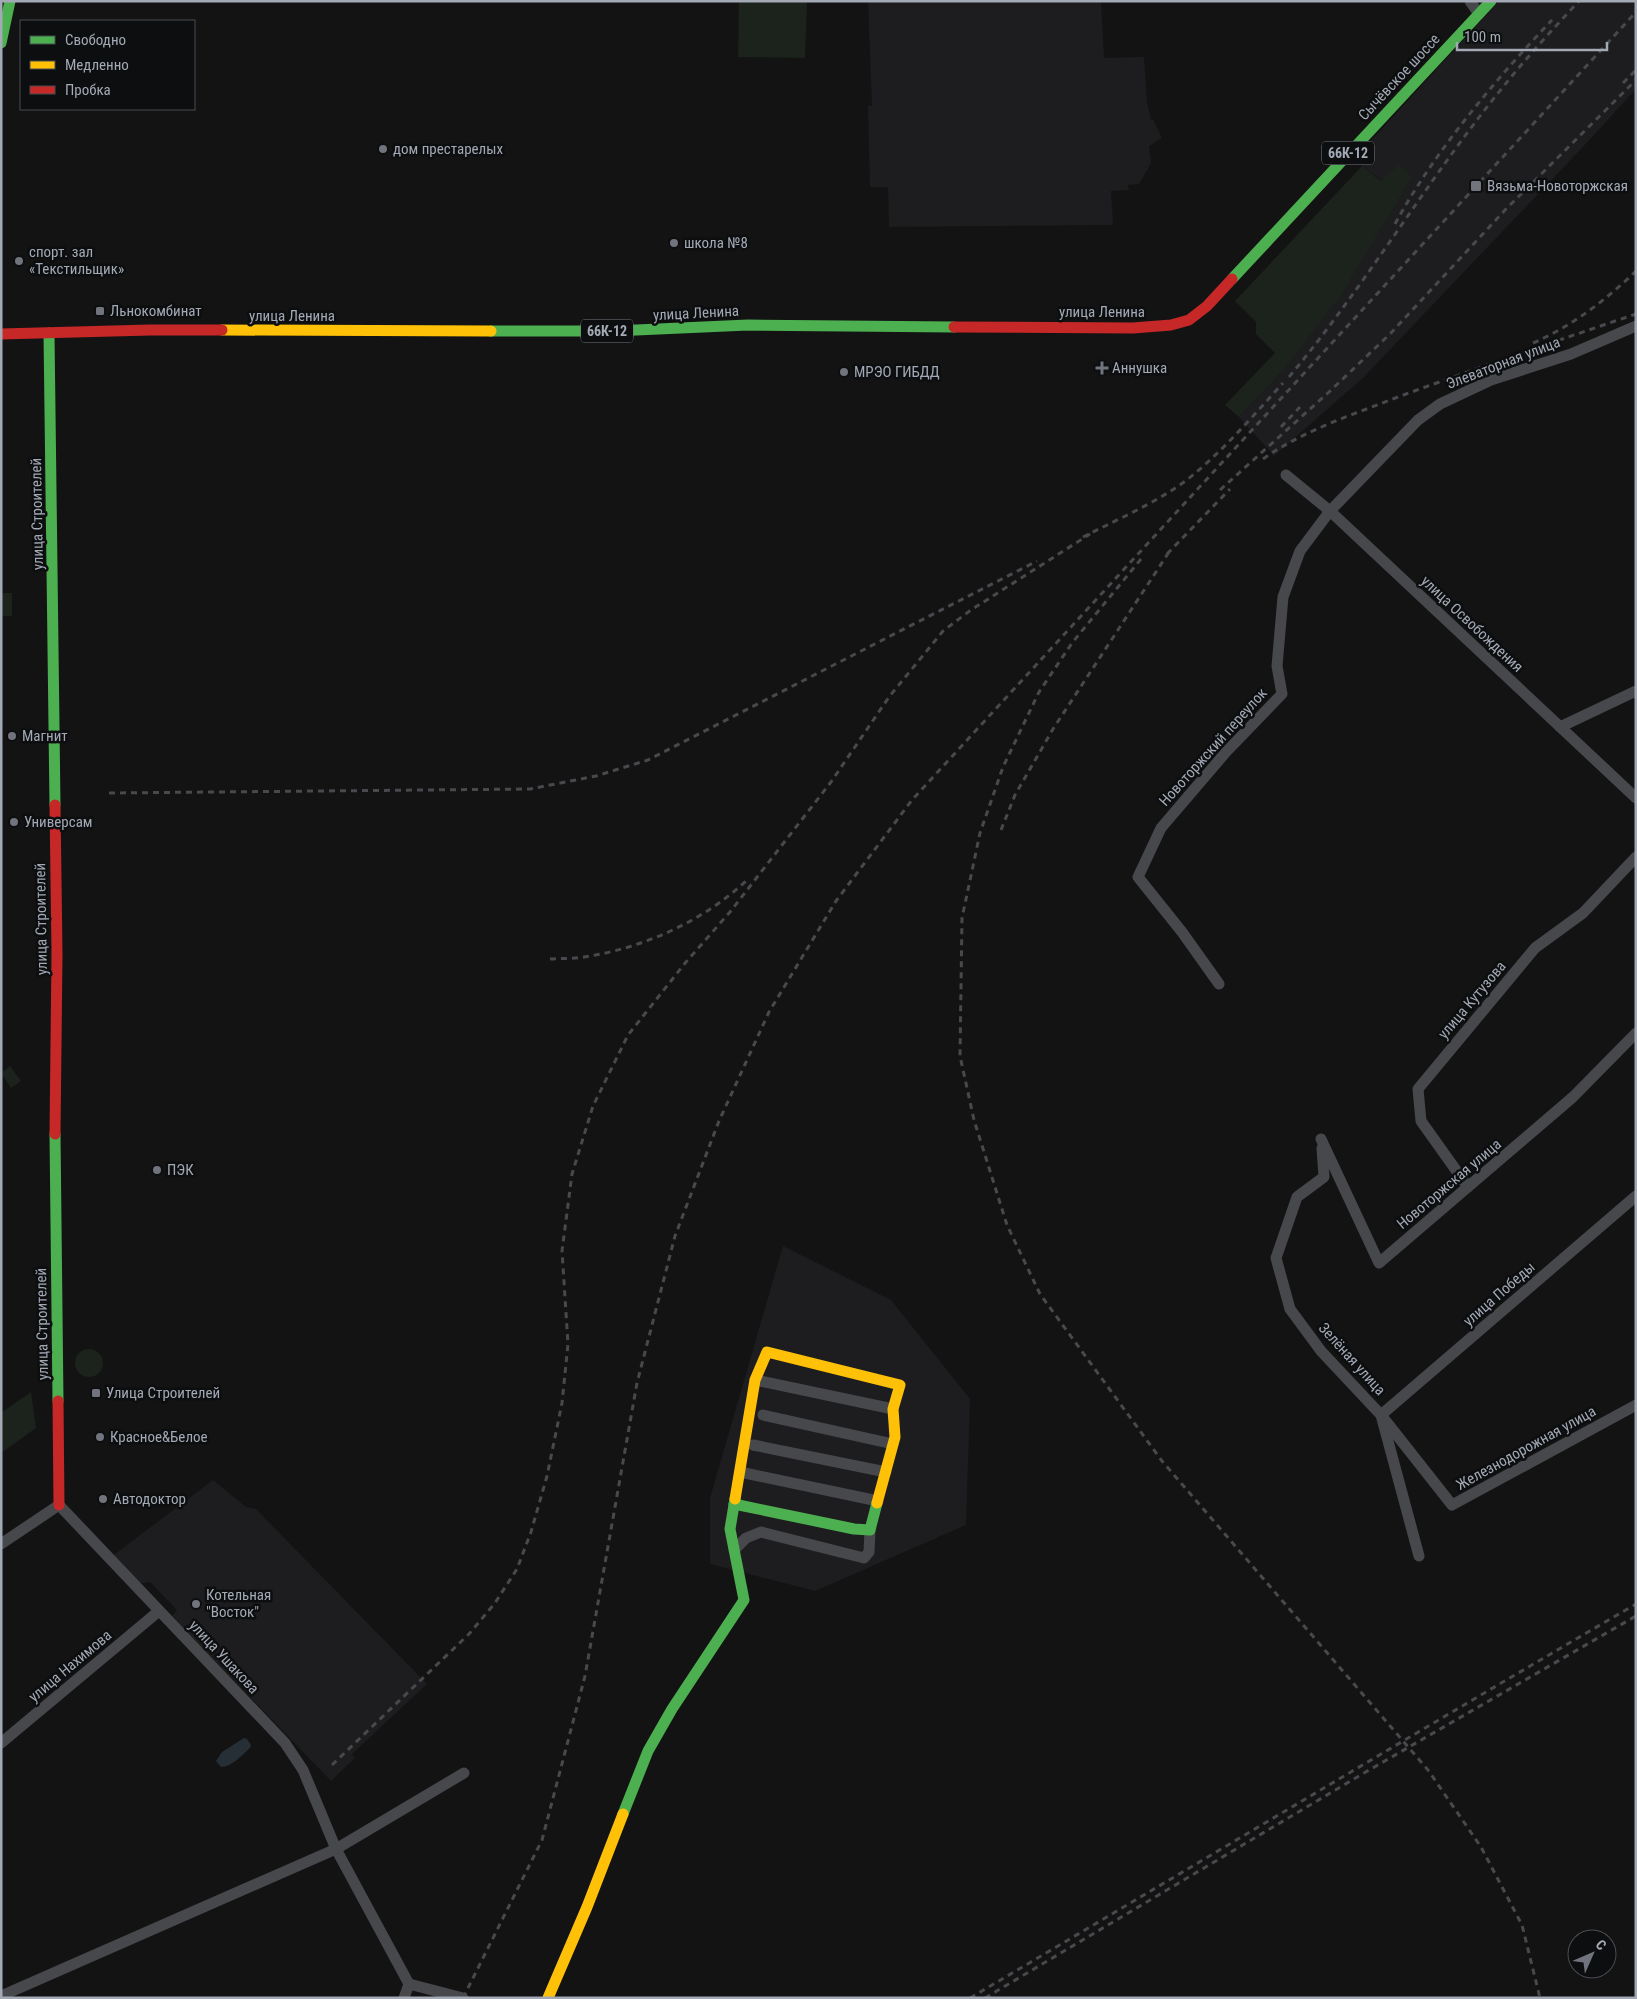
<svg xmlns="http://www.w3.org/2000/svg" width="1637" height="1999" font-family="'Roboto Condensed',sans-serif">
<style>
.built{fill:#1d1d1f}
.green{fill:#1c221c}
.water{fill:#262f35}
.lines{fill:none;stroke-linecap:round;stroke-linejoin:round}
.street{stroke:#47484c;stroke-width:11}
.fast{stroke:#4caf50;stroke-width:11}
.slow{stroke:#ffc107;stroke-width:11}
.jam{stroke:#c62828;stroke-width:11}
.rail{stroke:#47494c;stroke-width:3;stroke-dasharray:6 5;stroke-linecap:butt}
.poi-dot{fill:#71747c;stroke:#0d0e0f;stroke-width:2}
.labels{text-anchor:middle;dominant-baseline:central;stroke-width:5;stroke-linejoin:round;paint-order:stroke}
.shield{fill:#0d0e0f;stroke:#767a83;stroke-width:1}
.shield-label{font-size:14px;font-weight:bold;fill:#a3a9b5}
.street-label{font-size:15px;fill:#a3a9b5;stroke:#0d0e0f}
.poi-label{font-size:15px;fill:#a3a9b5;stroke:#0d0e0f;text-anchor:start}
</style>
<rect width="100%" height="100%" fill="#131313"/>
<g class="built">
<path d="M868 1H1101L1104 58 1144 57 1147 102 1151 120 1153 119 1162 138 1149 146 1151 163 1139 184 1128 185 1129 190 1111 191 1113 225 889 227 888 187H870L868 106H872Z"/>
<path d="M1499 1H1636V89L1582 148 1363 378 1274 456 1239 417 1282 372 1382 181 1362 166 1356 157Z"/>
<path d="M783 1246 891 1300 970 1399 966 1525 815 1591 710 1564V1498Z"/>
<path d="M213 1480 246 1507 256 1509 427 1684 352 1754 355 1758 331 1781 172 1616 177 1610 150 1582 137 1584 111 1557Z"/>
</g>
<g class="green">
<path d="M739 1H807L805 58 738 57Z"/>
<path d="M1399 164 1412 177 1341 295 1282 372 1239 417 1225 405 1275 353 1256 334V322L1235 301 1362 166 1381 181Z"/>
<rect x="1" y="593" width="11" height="23"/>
<path d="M10 1066 21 1081 11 1088 1 1073Z"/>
<circle cx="89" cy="1363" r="14"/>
<path d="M31 1392 36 1428 1 1453V1413Z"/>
</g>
<path class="water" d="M244 1738 247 1739 251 1745 250 1748C242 1755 232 1767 221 1767L216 1761 222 1752Z"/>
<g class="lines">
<g class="street">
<path d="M1470 1 1479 14"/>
<path d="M1286 475 1330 511 1636 798"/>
<path d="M1560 727 1636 691"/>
<path d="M1219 984 1182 932 1138 877 1161 828 1226 752 1282 694 1277 666 1283 597 1300 551 1330 511 1418 420 1440 404 1491 380 1571 354 1636 326"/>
<path d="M1321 1139 1379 1263 1573 1097 1636 1033"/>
<path d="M1322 1148 1324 1177 1297 1197 1276 1258 1290 1309 1321 1351 1381 1415 1419 1556"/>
<path d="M1468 1187 1421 1121 1418 1089 1535 948 1583 913 1636 857"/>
<path d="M1636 1196 1381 1415 1452 1505 1636 1405"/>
<path d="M755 1380 893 1409"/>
<path d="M763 1415 893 1444"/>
<path d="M753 1445 886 1472"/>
<path d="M740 1472 878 1501"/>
<path d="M1 1544 59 1505 285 1743 303 1770 336 1849 409 1984"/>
<path d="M734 1550 746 1538 761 1532 864 1558 869 1552 870 1530"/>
<path d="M1 1743 159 1611"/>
<path d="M409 1984 463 1998"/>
<path d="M1 1996 336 1849 464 1773"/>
<path d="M404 1998 409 1984"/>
</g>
<g class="fast">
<path d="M1 43 10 1"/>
<path d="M1232 279 1491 1"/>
<path d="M491 331H614L748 325 954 327"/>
<path d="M49 333 55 805"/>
<path d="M55 1134 58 1401"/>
<path d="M734 1504 854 1529 870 1530 877 1503"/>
<path d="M623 1814 648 1751 672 1709 744 1600 730 1529 735 1499"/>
</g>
<g class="slow">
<path d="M222 330 491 331"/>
<path d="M735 1499 755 1380 767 1352 900 1385 893 1409 895 1437 877 1503"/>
<path d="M548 1998 587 1907 623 1814"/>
</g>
<g class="jam">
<path d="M954 327 1133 328 1171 325 1189 320 1207 306 1232 279"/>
<path d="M1 334 150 330H222"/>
<path d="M55 805 57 954 55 1134"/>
<path d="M58 1401 59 1505"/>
</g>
<g class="rail">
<path d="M1623 83 1636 70"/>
<path d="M1395 224C1434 152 1496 79 1552 20"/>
<path d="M1533 343C1572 326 1606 300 1636 271"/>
<path d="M1289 377C1366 285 1427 180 1503 87 1527 57 1553 29 1579 1"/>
<path d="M1281 427 1300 407"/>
<path d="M1263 459C1304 430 1352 415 1398 397 1477 368 1556 341 1636 314"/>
<path d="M1220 490 1329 392 1390 334 1506 209 1636 80"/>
<path d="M1083 537C1118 519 1156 503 1188 479 1223 451 1253 416 1283 383"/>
<path d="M1167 554 1230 489"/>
<path d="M1141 559 1072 643 1039 692 1003 767 980 833 962 918 960 1056 974 1120 1007 1225 1040 1294 1162 1461 1428 1770 1481 1847 1522 1925 1540 1998"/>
<path d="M109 793 530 789 596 776 648 760 1037 561"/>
<path d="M1001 830 1015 795 1053 729 1171 549"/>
<path d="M550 959C561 958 573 959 584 957 644 948 706 920 749 878"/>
<path d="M332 1765 469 1634 495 1603 517 1569 531 1532 547 1476 562 1403 568 1344 562 1251 572 1174 593 1106 628 1035 686 962 730 912 831 782 889 697 943 631 971 610 1090 534"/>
<path d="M463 1998 542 1840 585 1676 637 1383 675 1236 719 1121 769 1012 836 901 912 800 1636 12"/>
<path d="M970 1998C1192 1867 1413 1734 1636 1604"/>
<path d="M985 1998 1364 1773 1636 1616"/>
</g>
</g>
<g class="poi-dot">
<circle cx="383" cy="149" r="5"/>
<rect x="1470" y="180" width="12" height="12" rx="2.5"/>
<circle cx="674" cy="243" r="5"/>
<circle cx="19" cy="261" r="5"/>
<rect x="95" y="306" width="10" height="10" rx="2.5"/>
<path d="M1099.5 360.5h5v5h5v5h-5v5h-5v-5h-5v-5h5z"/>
<circle cx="844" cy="372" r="5"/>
<circle cx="12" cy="736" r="5"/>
<circle cx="14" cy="822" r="5"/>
<circle cx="157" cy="1170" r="5"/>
<rect x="91" y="1388" width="10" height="10" rx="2.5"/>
<circle cx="100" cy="1437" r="5"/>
<circle cx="103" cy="1499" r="5"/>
<circle cx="196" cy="1604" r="5"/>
</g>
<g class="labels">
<g class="shield">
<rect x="1322" y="141.5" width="52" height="23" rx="4"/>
<rect x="581" y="319.5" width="52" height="23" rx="4"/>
</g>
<g class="shield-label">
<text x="1348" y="153">66К-12</text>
<text x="607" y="331">66К-12</text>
</g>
<g class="street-label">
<text transform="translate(1399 77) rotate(-47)">Сычёвское шоссе</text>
<text x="1102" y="312">улица Ленина</text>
<text transform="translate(696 313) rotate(-3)">улица Ленина</text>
<text x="292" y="316">улица Ленина</text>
<text transform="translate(1503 363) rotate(-21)">Элеваторная улица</text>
<text transform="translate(37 514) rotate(-91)">улица Строителей</text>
<text transform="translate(1472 624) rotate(43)">улица Освобождения</text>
<text transform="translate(1213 747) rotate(-48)">Новоторжский переулок</text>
<text transform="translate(41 919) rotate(-91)">улица Строителей</text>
<text transform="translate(1472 1000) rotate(-50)">улица Кутузова</text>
<text transform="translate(1449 1184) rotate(-40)">Новоторжская улица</text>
<text transform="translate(1499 1294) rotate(-41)">улица Победы</text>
<text transform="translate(42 1324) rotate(-91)">улица Строителей</text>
<text transform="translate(1352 1359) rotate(48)">Зелёная улица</text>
<text transform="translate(1526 1448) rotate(-29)">Железнодорожная улица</text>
<text transform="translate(224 1657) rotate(47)">улица Ушакова</text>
<text transform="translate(70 1666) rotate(-40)">улица Нахимова</text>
</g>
<g class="poi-label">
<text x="393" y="149">дом престарелых</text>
<text x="1487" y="186">Вязьма-Новоторжская</text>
<text x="684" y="243">школа №8</text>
<text x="29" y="252">спорт. зал<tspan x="29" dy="17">«Текстильщик»</tspan></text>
<text x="110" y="311">Льнокомбинат</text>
<text x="1112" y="368">Аннушка</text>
<text x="854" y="372">МРЭО ГИБДД</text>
<text x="22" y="736">Магнит</text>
<text x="24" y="822">Универсам</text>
<text x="167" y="1170">ПЭК</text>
<text x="106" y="1393">Улица Строителей</text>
<text x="110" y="1437">Красное&amp;Белое</text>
<text x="113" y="1499">Автодоктор</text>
<text x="206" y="1595">Котельная<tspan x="206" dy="17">"Восток"</tspan></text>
</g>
</g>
<rect width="1637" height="1999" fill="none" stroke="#a3a9b5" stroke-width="5"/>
<rect x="20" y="20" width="175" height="90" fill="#0d0e0f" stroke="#494c51"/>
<rect x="30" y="36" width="25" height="8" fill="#4caf50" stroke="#494c51"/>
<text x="65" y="45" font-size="15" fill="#a3a9b5">Свободно</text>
<rect x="30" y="61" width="25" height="8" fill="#ffc107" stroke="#494c51"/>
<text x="65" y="70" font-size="15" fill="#a3a9b5">Медленно</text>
<rect x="30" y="86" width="25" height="8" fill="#c62828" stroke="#494c51"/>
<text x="65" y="95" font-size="15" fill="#a3a9b5">Пробка</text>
<g transform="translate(1592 1954) rotate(45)"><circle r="24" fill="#0d0e0f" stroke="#494c51"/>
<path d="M0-4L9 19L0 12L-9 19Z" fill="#71747c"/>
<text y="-8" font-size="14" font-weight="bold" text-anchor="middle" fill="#a3a9b5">С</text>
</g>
<path d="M1457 42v8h150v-8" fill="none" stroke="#a3a9b5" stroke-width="2.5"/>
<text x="1464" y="42" font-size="15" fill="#a3a9b5" stroke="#0d0e0f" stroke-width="4" paint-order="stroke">100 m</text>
</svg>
